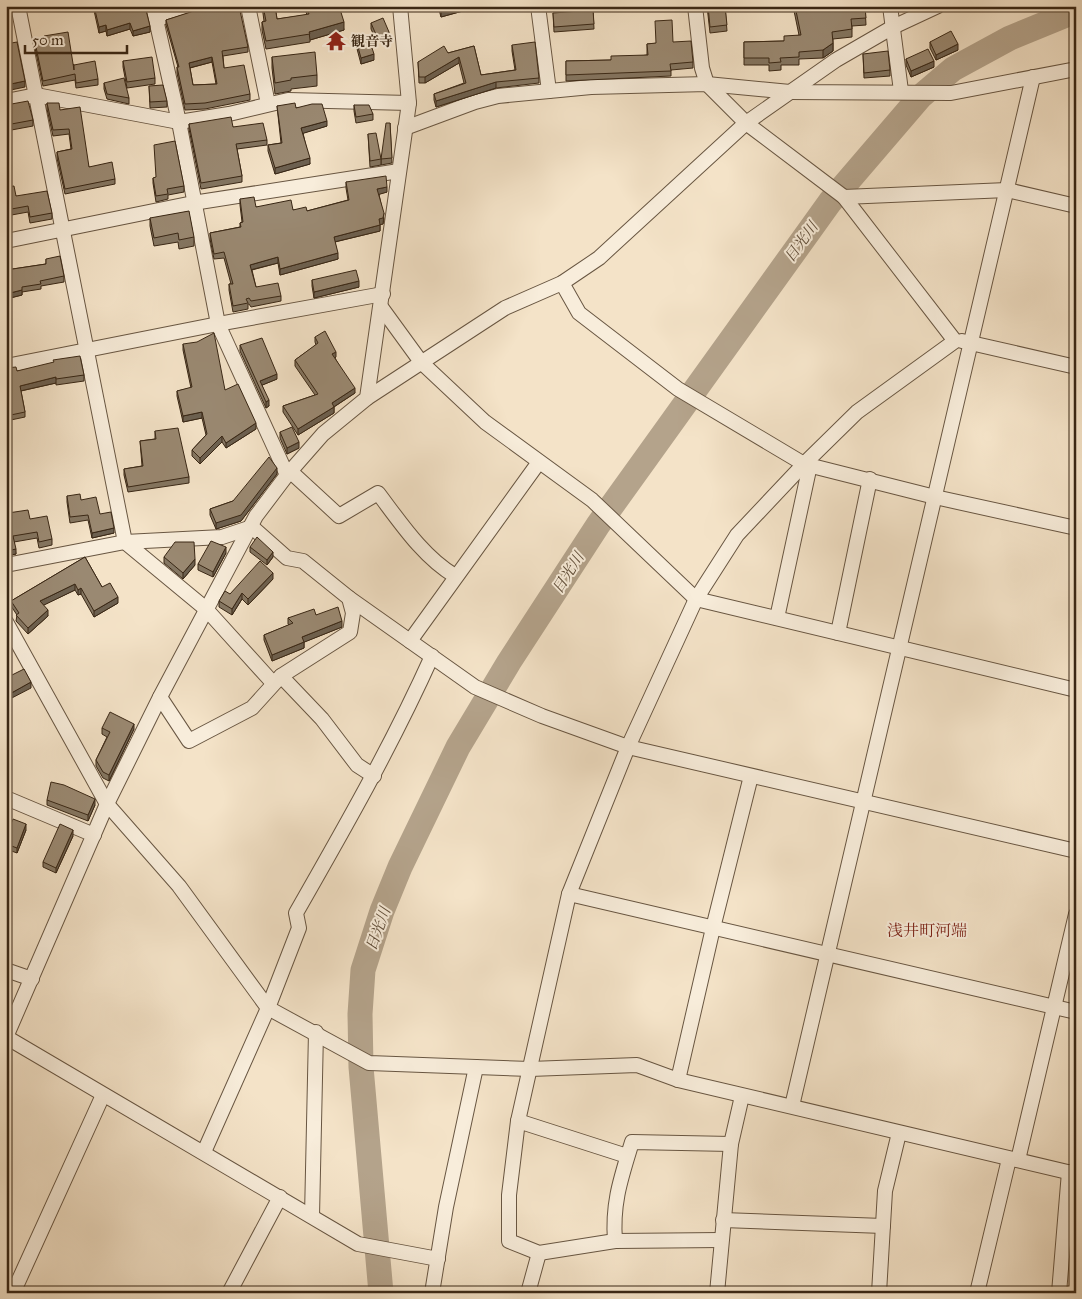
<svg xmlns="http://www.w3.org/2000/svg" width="1082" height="1299" font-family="'IM FELL Great Primer','Noto Serif JP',serif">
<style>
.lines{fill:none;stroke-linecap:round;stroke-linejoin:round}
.river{stroke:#b4a38b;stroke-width:25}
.street-casing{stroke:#685642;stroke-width:16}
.street{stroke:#f8eddb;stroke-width:14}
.wall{fill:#847662;stroke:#392715;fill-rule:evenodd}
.shaded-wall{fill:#6c6050;stroke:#392715}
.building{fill:#9a8972;stroke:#392715;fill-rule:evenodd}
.labels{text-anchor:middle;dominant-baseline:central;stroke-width:4;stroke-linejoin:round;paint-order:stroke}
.poi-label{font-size:14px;font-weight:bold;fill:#392715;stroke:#f8eddb;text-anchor:start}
.water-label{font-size:15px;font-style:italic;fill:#5e4c38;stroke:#f8eddb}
.quarter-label{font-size:16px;fill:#7a1f14;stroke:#f8eddb}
</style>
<rect width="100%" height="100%" fill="#f4e3c8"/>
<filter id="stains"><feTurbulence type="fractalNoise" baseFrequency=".004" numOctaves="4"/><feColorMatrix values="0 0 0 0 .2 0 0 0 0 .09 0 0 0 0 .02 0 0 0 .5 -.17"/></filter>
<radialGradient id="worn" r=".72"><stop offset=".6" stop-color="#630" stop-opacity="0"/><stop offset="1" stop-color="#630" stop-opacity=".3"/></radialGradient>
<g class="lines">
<path class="river" d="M381 1293 361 1067 360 1014 363 970 382 911 400 867 458 747 509 662 598 525 830 202 920 97 953 69 1010 38 1076 11"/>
<defs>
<g id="street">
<path d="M18 6 125 542 206 609 273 683"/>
<path d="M153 6 179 122 218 324 287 475"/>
<path d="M248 6 268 104"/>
<path d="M538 6 549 91"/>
<path d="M695 6 702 68 707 84 746 123 844 197 1007 190 1076 206"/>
<path d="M890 6 901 91"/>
<path d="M157 19 203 6"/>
<path d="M6 101 36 95 179 122 229 114 288 100 409 103"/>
<path d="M405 128 475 102 498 96 591 87 707 84 790 92 951 93 1076 69"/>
<path d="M6 241 193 203 399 171"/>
<path d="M562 283 579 313 678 389 804 464 935 497 1076 528"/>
<path d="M381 307 421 362 485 422 592 500 696 599 1076 690"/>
<path d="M962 341 1076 367"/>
<path d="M6 366 218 324 383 294"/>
<path d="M367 398 505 308 562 283 599 258 746 123 836 60 893 27 938 6"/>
<path d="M290 471 339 516 378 493C400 522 423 557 455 576"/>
<path d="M6 565 125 542 222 537 252 527 287 558 303 561 349 598 353 613 350 632 281 676 252 708 189 741 160 697"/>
<path d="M349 598 475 687 542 716 628 747 1076 851"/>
<path d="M777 618 810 465"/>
<path d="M6 622 107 804 179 886 268 1008 369 1063 530 1069 637 1065 678 1080 1076 1174"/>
<path d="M838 633 870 479"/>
<path d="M410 641 539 462"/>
<path d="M281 676 322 719 357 765 374 776"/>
<path d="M6 798 94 835"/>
<path d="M569 894 1076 1012"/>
<path d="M6 970 32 979"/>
<path d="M6 1037 107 804 160 697 256 516 287 475 323 434 367 398 409 103 400 6"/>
<path d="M6 1037 358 1244 438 1259"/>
<path d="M678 1080 713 928 751 776"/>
<path d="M792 1106 1033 77"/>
<path d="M518 1121 627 1156"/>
<path d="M204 1152 268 1008 299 928 296 913C344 829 392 745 432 656"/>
<path d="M1018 1160 1076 914"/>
<path d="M312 1216 316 1032"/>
<path d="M723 1220 883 1226"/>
<path d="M721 1240 615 1241 539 1253 509 1241V1195L518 1121 569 894 628 747 696 599 737 535 804 464 857 412 955 341 844 197"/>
<path d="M615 1241C612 1203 621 1178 632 1142L731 1144"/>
<path d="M13 1293 103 1095"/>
<path d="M229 1293 280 1197"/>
<path d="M432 1293 446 1207 476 1067"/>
<path d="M528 1293 539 1253"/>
<path d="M717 1293 731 1144 742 1096"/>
<path d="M879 1293 885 1191 899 1133"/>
<path d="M977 1293 1009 1159"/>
<path d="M1059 1293 1069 1172"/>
</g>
</defs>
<use href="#street" class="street-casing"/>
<use href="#street" class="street"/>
</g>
<g class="wall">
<path d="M93 6H145L150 32 133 36 130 29 107 36 106 31 99 33Z"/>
<path d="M262 6H275L277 19 307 15 304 6H339L344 30 310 40V42L266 49 262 30V22L264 21Z"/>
<path d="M438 6H470V9L441 17Z"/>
<path d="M707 6H725L727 31 710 33Z"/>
<path d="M773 6H788L773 7Z"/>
<path d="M793 6H865L866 25 852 26V37L833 39V51L823 58 799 59V65H781V70L769 71V65H744V42L784 41 799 35Z"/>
<path d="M209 7 248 47V52L223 56 224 68 250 94V100L205 109 185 110 177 73V67H178L166 25V20ZM212 62 216 84 193 85 190 68Z"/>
<path d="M593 10 594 29 554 32 553 13Z"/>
<path d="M371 23 389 37 377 42 371 29Z"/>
<path d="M44 36 74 65 98 79V85L76 88 75 80 43 86 35 48V42L44 41Z"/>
<path d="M356 40 374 60 361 64 356 45Z"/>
<path d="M673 42 693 62V68L671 70V76L566 81V61L611 60 647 55V44Z"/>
<path d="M930 42 958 50 936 60 930 48Z"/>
<path d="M512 45 539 78V83L496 88 436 107 434 100V94L464 83 459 63 425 83H419L418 62 448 53 474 46 481 75 515 70 512 51Z"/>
<path d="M863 54 890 70V76L864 78Z"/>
<path d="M272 57 317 75V86L291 89V91L275 94 272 68Z"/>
<path d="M906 59 934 67 911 77 906 65Z"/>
<path d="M123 61 155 78V84L127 88 123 67Z"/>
<path d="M104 83 129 98V104L107 99 104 89Z"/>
<path d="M149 86 167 101V107L150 108Z"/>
<path d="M47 103 60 110 89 167 115 179V184L65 194 57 158V152L71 149 69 134 53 136 47 109Z"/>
<path d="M6 105 33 120V126L6 131Z"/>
<path d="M354 105 373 114V120L356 123 354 111Z"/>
<path d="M277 106 296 108 327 126 303 133 310 164 275 174 268 151V145L281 143Z"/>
<path d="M390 123 392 163 381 165V159Z"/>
<path d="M189 124 233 127 267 140V145L237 149 242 176V182L201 189 189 129Z"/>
<path d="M368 134 381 159V165L370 167Z"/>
<path d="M153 178 184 186V192L168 195V199L156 202 153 183Z"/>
<path d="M346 182 387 192 379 194 384 219 383 224H380V231L335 242 338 259 280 275 278 263 252 270 256 287 281 296V301L251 307 249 304H248V309L233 312 229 290V284H231L224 258 214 259 210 239V233L240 227V223L242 222 240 205V199L256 207 293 210 307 211 348 200 346 188Z"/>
<path d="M6 187 16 196 52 213V219L30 223 28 212 6 216Z"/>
<path d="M150 218 194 237V246L179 249 178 242 154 246 150 226Z"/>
<path d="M46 259 64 276V282L41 286V289L22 292V295L6 299V270L46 264Z"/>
<path d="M312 280 359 287 314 298 312 286Z"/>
<path d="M315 337 336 357 335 358 355 393 334 407V413L298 435 283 412V406L315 395 295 366V360L316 345 315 342Z"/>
<path d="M183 344 225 390 256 429 226 448 222 442 200 464 192 456V450L206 435 202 418 183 422 177 396V391L191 388 183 350Z"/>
<path d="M240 345 277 379 262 385 269 406 266 408 240 351Z"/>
<path d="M6 368 17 371 84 375V381L56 385V383L21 391 25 412V417L6 421Z"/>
<path d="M155 431 189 477V483L128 492 124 475V469L142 466 140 441 155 439Z"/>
<path d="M280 432 299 448 287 454 280 438Z"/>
<path d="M277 474 241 521 216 529 210 515V509L233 501Z"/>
<path d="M67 496 81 500 100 514 114 533 92 538 88 520 70 523 67 502Z"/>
<path d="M6 506 8 513 30 519 52 539V545L39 548 37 538 14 542 16 554 6 556Z"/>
<path d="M250 547 273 557 267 565 250 552Z"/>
<path d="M226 553 213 577 198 570V564Z"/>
<path d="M85 557 102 587 118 603 94 617 81 594 78 595 75 590 43 605 48 616 28 634 16 621 17 615 11 606V601Z"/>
<path d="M164 557 195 565 183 579 164 563Z"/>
<path d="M273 579 248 605 242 599 232 615 219 607V601L230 594Z"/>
<path d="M316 615 342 627 304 642V648L272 661 264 640V635L289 625 288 624V618Z"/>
<path d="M102 728 134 729 109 781 103 778 96 766V760L107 737 102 734Z"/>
<path d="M47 800 95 805 88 821 47 805Z"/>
<path d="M26 830 17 853 6 849V836Z"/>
<path d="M73 836 56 873 43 867V862Z"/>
</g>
<g class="shaded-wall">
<path d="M460 6H470V9L441 17V11Z"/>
<path d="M344 22V30L310 40 309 32Z"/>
<path d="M130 23V29L107 36V30Z"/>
<path d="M106 25V31L99 33V27Z"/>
<path d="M150 26V32L133 36V31Z"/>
<path d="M389 32V37L377 42V37Z"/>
<path d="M833 43V51L823 58V50Z"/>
<path d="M958 44V50L936 60V55Z"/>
<path d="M374 54V60L361 64V58Z"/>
<path d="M212 57V62L189 68V63Z"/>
<path d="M459 57V63L425 83V77Z"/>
<path d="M934 61V67L911 77V71Z"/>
<path d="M25 81V87L6 91V85Z"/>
<path d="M496 82V88L436 107V101Z"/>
<path d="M327 121V126L301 134V128Z"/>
<path d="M310 158V164L275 174V168Z"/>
<path d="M387 187V192L377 195V189Z"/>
<path d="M384 213 383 224 379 225V219Z"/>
<path d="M380 225V231L334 242V237Z"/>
<path d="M338 253V259L280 275V269Z"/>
<path d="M278 257V263L250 270V265Z"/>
<path d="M359 281V287L314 298V292Z"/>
<path d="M22 290V295L6 299V294Z"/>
<path d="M336 352V357L332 360V354Z"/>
<path d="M277 374V379L260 386V381Z"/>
<path d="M56 377V383L20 391V386Z"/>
<path d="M355 388V393L332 408V403Z"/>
<path d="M269 400V406L266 408V402Z"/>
<path d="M334 407V413L298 435V429Z"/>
<path d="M202 412V418L183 422V416Z"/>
<path d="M256 423V429L226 448V443Z"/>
<path d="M222 436V442L200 464V458Z"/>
<path d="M299 442V448L287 454V448Z"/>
<path d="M277 468V474L241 521 216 529V523Z"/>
<path d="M114 528V533L92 538V533Z"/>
<path d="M226 547V553L213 577V572Z"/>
<path d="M16 549V554L6 556V551Z"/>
<path d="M273 552V557L267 565V560Z"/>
<path d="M195 559V565L183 579V573Z"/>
<path d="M273 573V579L248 605V599Z"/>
<path d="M75 584V590L40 607V601Z"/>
<path d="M81 588V594L78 595V590Z"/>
<path d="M242 593V599L232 615V609Z"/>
<path d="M118 597V603L94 617V611Z"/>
<path d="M48 610V616L28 634V628Z"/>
<path d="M342 621V627L302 643V637Z"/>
<path d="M304 642V648L272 661V655Z"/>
<path d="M31 682V688L6 701V696Z"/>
<path d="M134 724V729L109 781V775Z"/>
<path d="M95 799V805L88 821V815Z"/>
<path d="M26 824V830L17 853V848Z"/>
<path d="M73 830V836L56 873V868Z"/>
</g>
<g class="building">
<path d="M94 6H145L150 26 133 31 130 23 107 30 106 25 99 27Z"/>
<path d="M209 6H239L248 47 222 51 224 68 244 65 250 94 205 103 185 104 177 67H179L166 20ZM212 57 217 84 193 85 189 63Z"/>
<path d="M263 6H275L277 19 309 14 306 6H339L344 22 309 32 310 34 266 41 262 22 266 21Z"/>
<path d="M439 6H460L441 11Z"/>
<path d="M708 6H725L727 25 710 27Z"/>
<path d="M795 6H865L866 18 851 19 852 29 832 32 833 43 823 50 799 52V57L780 58 781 62 769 63V58H744V42L784 41V36L801 35Z"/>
<path d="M593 10 594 24 554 27 553 13Z"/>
<path d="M383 18 389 32 377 37 371 23Z"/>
<path d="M672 20 673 42 691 41 693 62 670 64 671 71 566 75V61L611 60V56L648 55 647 44 656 43 655 21Z"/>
<path d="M951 31 958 44 936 55 930 42Z"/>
<path d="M68 32 74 70V65L95 61 98 79 76 83 75 74 43 81 35 42 45 40 44 36Z"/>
<path d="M368 36 374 54 361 58 356 40Z"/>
<path d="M17 42 25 81 6 85V44Z"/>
<path d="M535 42 539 78 496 82 436 101 434 94 466 83 459 57 425 77H419L418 62 444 46 448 53 474 46 481 75 516 70 512 45Z"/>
<path d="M928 49 934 61 911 71 906 59Z"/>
<path d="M888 51 890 70 864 73 863 54Z"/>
<path d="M315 52 317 75 291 78V80L275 83 272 57Z"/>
<path d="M152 57 155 78 127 82 123 61Z"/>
<path d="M124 78 129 98 107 94 104 83Z"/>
<path d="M163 85 167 101 150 102 149 86Z"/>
<path d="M28 101 33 120 6 125V105Z"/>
<path d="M47 103H59L60 110 80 107 89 167 112 162 115 179 65 189 57 152 72 149 69 129 53 130Z"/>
<path d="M295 103 296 108 312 104H322L327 121 301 128 310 158 275 168 268 145 282 143 277 106Z"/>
<path d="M354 105H369L373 114 356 117Z"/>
<path d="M231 117 233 127 263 123 267 140 236 144 242 176 201 183 189 124Z"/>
<path d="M386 123H390L392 158 381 159Z"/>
<path d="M376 133 381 159 370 161 368 134Z"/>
<path d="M175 141 184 186 167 189 168 194 156 196 153 178 156 177 154 145Z"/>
<path d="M386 176 387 187 377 189 384 213 383 218 379 219 380 225 334 237 338 253 280 269 278 257 250 265 256 287 278 283 281 296 251 301 249 298 246 299 248 303 233 306 229 284H233L224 252 214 254 210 233 241 227 240 223 243 222 240 199 254 197 256 207 291 200 293 210 306 207 307 211 349 200 346 182Z"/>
<path d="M14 186 16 196 47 191 52 213 30 217 28 206 6 210V187Z"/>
<path d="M189 211 194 237 179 240 178 233 154 238 150 218Z"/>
<path d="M60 256 64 276 40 281 41 284 22 287V290L6 294V270L46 264V259Z"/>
<path d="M356 270 359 281 314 292 312 280Z"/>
<path d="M325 331 336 352 332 354 355 388 332 403 334 407 298 429 283 406 318 394 295 360 318 343 315 337Z"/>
<path d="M214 333 225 390 238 384 256 423 226 443 222 436 200 458 192 450 207 434 202 412 183 416 177 391 192 387 183 344 197 342Z"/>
<path d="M262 338 277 374 260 381 269 400 266 402 240 345Z"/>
<path d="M80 356 84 375 56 379V377L20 386 25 412 6 416V368L16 367 17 371 54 362 53 360Z"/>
<path d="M292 427 299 442 287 448 280 432Z"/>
<path d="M178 428 189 477 128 487 124 469 143 466 140 441 156 439 155 431Z"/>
<path d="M269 457 277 468 241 515 216 523 210 509 233 501Z"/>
<path d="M80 494 81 500 96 497 100 514 111 512 114 528 92 533 88 515 70 517 67 496Z"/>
<path d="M6 506 8 513 28 510 30 519 47 516 52 539 39 542 37 532 13 536 16 549 6 551Z"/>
<path d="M257 537 273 552 267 560 250 547Z"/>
<path d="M211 541 226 547 213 572 198 564Z"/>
<path d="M175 542H194L195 559 183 573 164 557Z"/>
<path d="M85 557 102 587 110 583 118 597 94 611 81 588 78 590 75 584 40 601 48 610 28 628 16 615 19 613 11 601Z"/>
<path d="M260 561 273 573 248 599 242 593 232 609 219 601 225 591 230 594Z"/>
<path d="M338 607 342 621 302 637 304 642 272 655 264 635 293 623 288 618 314 609 316 615Z"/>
<path d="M24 669 31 682 6 696V678Z"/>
<path d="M110 712 134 724 109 775 103 772 96 760 110 732 102 728Z"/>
<path d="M51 782 64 785 95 799 88 815 47 800Z"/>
<path d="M13 819 26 824 17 848 6 844V836Z"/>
<path d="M60 824 73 830 56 868 43 862Z"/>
</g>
<defs>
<symbol id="temple-bare" viewBox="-9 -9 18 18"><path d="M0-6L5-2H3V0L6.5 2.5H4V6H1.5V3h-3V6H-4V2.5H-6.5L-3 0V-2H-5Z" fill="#8f2418" stroke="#f8eddb" stroke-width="2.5" paint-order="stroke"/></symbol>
</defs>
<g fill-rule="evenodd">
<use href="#temple-bare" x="322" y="27" width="28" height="28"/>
</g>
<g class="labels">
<g class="poi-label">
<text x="351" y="41">観音寺</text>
</g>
<g class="water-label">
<text transform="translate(801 242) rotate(-54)">日光川</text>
<text transform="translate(568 573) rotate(-58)">日光川</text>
<text transform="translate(378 929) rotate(-70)">日光川</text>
</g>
<g class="quarter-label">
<text x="927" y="930">浅井町河端</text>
</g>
</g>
<rect width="1082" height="1299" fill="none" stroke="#f4e3c8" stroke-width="25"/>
<rect x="8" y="8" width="1067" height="1284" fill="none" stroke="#392715" stroke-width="2.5"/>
<rect x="12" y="12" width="1057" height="1274" fill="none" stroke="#392715"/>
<path d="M25 45v8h102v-8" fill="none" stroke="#392715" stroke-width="2.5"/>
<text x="32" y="45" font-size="15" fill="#392715" stroke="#f8eddb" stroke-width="4" paint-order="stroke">50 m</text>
<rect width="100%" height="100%" filter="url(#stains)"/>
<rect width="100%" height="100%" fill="url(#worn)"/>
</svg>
